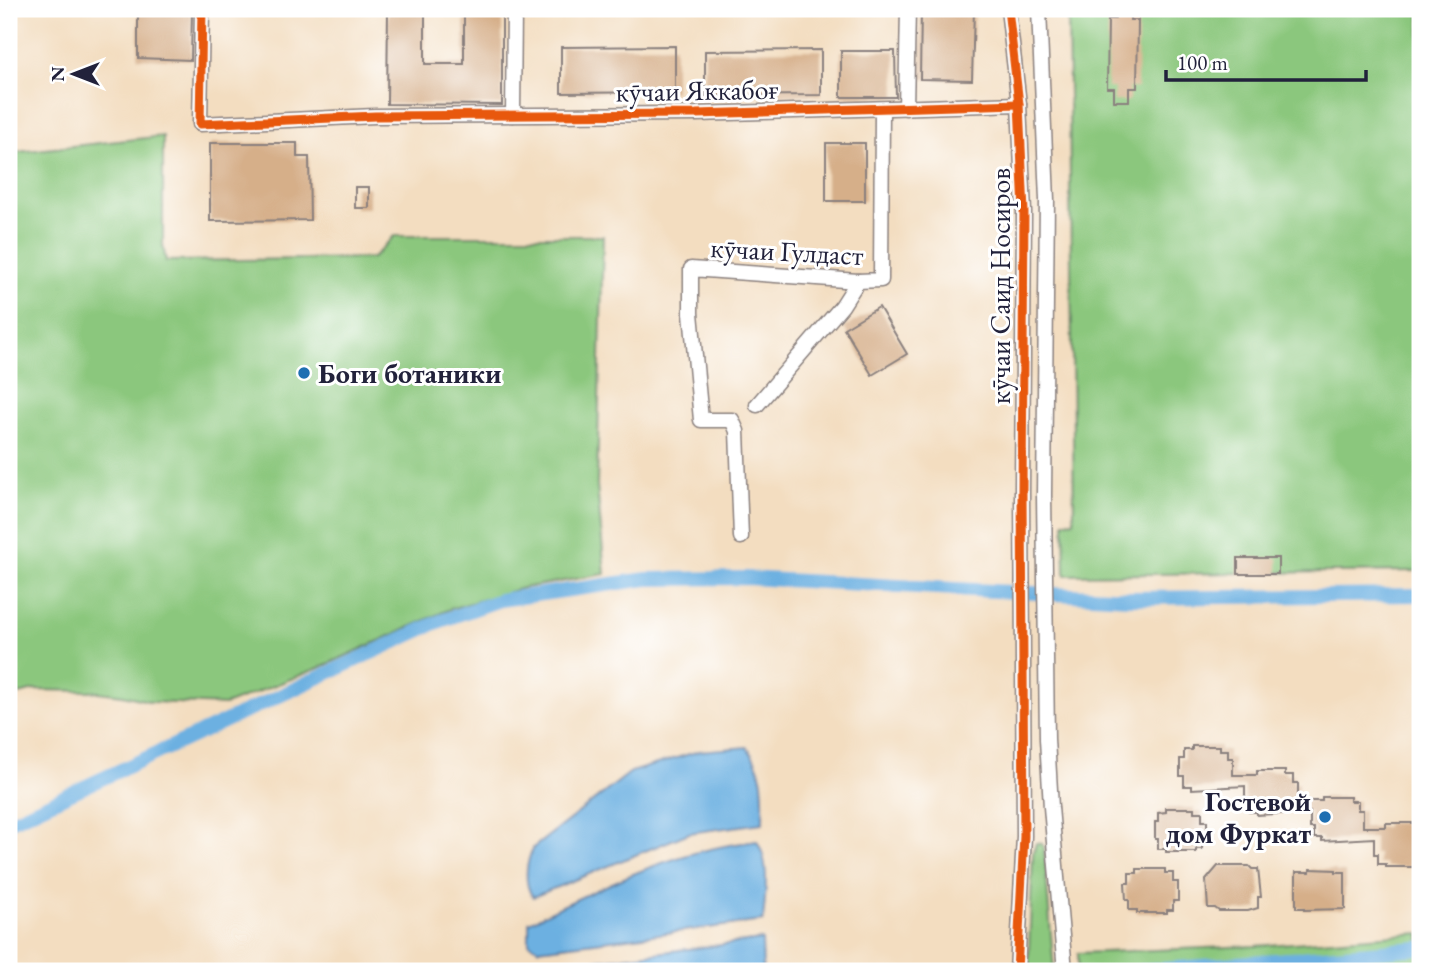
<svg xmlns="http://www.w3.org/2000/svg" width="1429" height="980" font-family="'EB Garamond',serif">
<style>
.green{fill:#8bc77d;stroke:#56745c;stroke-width:2}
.water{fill:#6cb0e1;stroke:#47698e;stroke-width:2}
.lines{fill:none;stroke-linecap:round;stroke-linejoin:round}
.canal{stroke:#6cb0e1;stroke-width:14}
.building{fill:#d6af89}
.street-casing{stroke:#8a807e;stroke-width:17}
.street{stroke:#fff;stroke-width:14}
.cycleway-casing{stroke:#fff;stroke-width:13}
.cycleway{stroke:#e8590c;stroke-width:9}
.poi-dot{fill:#1f6fb2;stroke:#fff;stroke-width:2.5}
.labels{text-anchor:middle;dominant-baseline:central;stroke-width:6;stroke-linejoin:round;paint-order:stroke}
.street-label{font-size:28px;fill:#22223b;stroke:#fff}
.poi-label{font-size:28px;font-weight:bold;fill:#22223b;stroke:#fff;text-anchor:start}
</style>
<rect width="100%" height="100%" fill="#fff"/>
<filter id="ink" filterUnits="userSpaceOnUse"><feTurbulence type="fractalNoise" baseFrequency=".0143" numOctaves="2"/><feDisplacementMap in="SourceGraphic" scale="14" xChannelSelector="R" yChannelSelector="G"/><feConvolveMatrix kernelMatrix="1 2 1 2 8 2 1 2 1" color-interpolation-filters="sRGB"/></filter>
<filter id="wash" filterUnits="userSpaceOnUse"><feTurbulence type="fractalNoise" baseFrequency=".00686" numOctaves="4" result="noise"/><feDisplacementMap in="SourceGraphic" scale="28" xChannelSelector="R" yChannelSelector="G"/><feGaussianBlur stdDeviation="1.57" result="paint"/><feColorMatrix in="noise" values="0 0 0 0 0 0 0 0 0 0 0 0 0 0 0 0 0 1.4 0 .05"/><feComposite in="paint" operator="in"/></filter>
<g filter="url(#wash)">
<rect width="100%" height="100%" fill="#f3ddc0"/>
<g class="green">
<path d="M1068 9H1420V571L1065 575 1064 522 1074 521Z"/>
<path d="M163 136V246L166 261 373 258 394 236H603L597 485 605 574 523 588 450 609 321 667 225 705 152 702 123 695 90 691 34 690 9 697V153Z"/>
<path d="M1036 843 1042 844 1044 848 1054 971H1028L1033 854Z"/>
<path d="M1420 933V971H1078V953L1255 946Z"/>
</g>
<g class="water">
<path d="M747 747C766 773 763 792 763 823L689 833 533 897C523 884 526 863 533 848L631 772 699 751Z"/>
<path d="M757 841C771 864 765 895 763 921L539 949 529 943V922C604 886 673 850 757 841Z"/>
<path d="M762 940 763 971H509Z"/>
</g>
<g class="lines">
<g class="canal">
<path d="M9 822 438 622 500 600 647 579 746 578 1130 598 1420 595"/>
<path d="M1142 971 1420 948"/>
</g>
</g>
<g id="blocks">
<g class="building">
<path d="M138 9H192L191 60 138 58Z"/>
<path d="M388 9H425V64H464V9H502V105L387 104Z"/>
<path d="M921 9H974L972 80 920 79Z"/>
<path d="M1115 9H1131L1130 20H1138L1137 88H1129V101H1114V88H1107L1108 19H1115Z"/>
<path d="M675 46V92L561 93V47Z"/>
<path d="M821 50V95L705 96V51Z"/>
<path d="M841 51H895L896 97H841Z"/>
<path d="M210 143H297V157H309L310 220 210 221Z"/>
<rect x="826" y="143" width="39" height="58"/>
<rect x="355" y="187" width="14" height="21"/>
<path d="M879 307 907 354 872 375 844 328Z"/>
<rect x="1238" y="558" width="40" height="16"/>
<path d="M1192 746H1220V750H1228V758H1233V775H1257V771H1285V775H1293V783H1298V801H1322V797H1350V801H1358V810H1363V827H1386V823H1414V827H1420V864H1415V867H1386V864H1378V854H1374V838L1322 841V838H1314V828H1310V812L1257 815V812H1249V802H1245V786L1192 789V786H1184V776H1180V759H1184V750H1192Z"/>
<path d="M1166 808H1194V812H1202V821H1207V840H1202V849H1196V852H1166V849H1158V839H1155V822H1158V813L1166 812Z"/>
<path d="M1218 866H1249L1252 869H1258L1261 897H1258V908L1248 911H1219L1215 908H1208L1206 880Z"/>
<path d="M1137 869H1165V873H1173V882H1178V901H1173V910H1167V913H1137V910H1129V900H1126L1125 883H1129V873H1137Z"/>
<path d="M1310 869 1336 870V872H1345V909L1304 910V908H1296V872H1310Z"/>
</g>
</g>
</g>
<g filter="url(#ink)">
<use href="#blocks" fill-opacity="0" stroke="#8a807e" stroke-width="2"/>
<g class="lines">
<defs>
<g id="street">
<path d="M202 9 200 124 375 116 696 114 1019 104"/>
<path d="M1008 9 1019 104 1024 212 1022 492 1024 836 1017 971"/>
<path d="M1039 9 1047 200 1044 495 1047 739 1051 807 1065 971"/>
<path d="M906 108 908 9"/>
<path d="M513 115 514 9"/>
<path d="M757 405 842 306 858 281"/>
<path d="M741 537 737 431 732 420H701L691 313V269L858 281 881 280 882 109"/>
</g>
</defs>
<use href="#street" class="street-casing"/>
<use href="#street" class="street"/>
<defs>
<g id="cycleway">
<path d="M202 9 200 124 375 116 696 114 1019 104"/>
<path d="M1008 9 1019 104 1024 212 1022 492 1024 836 1017 971"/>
</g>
</defs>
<use href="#cycleway" class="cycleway-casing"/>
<use href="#cycleway" class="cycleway"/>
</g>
</g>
<g class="poi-dot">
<circle cx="304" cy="373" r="7"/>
<circle cx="1325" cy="817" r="7"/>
</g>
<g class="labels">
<g class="street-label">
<text transform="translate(697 90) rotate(-1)">кӯчаи Яккабоғ</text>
<text transform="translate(787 251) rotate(3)">кӯчаи Гулдаст</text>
<text transform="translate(1000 286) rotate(-90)">кӯчаи Саид Носиров</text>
</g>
<g class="poi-label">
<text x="318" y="373">Боги ботаники</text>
<text x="1311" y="801" text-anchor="end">Гостевой<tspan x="1311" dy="32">дом Фуркат</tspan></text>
</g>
</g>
<rect width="1429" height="980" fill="none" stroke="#fff" stroke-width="35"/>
<g transform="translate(74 74) rotate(270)" stroke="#ffffff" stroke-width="5" paint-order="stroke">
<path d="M0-5L12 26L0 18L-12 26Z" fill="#22223b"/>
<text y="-10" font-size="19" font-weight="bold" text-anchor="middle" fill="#22223b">N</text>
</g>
<path d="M1166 70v10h200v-10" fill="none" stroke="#22223b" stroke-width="3.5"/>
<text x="1177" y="70" font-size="21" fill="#22223b" stroke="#ffffff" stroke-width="5" paint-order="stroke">100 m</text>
</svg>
